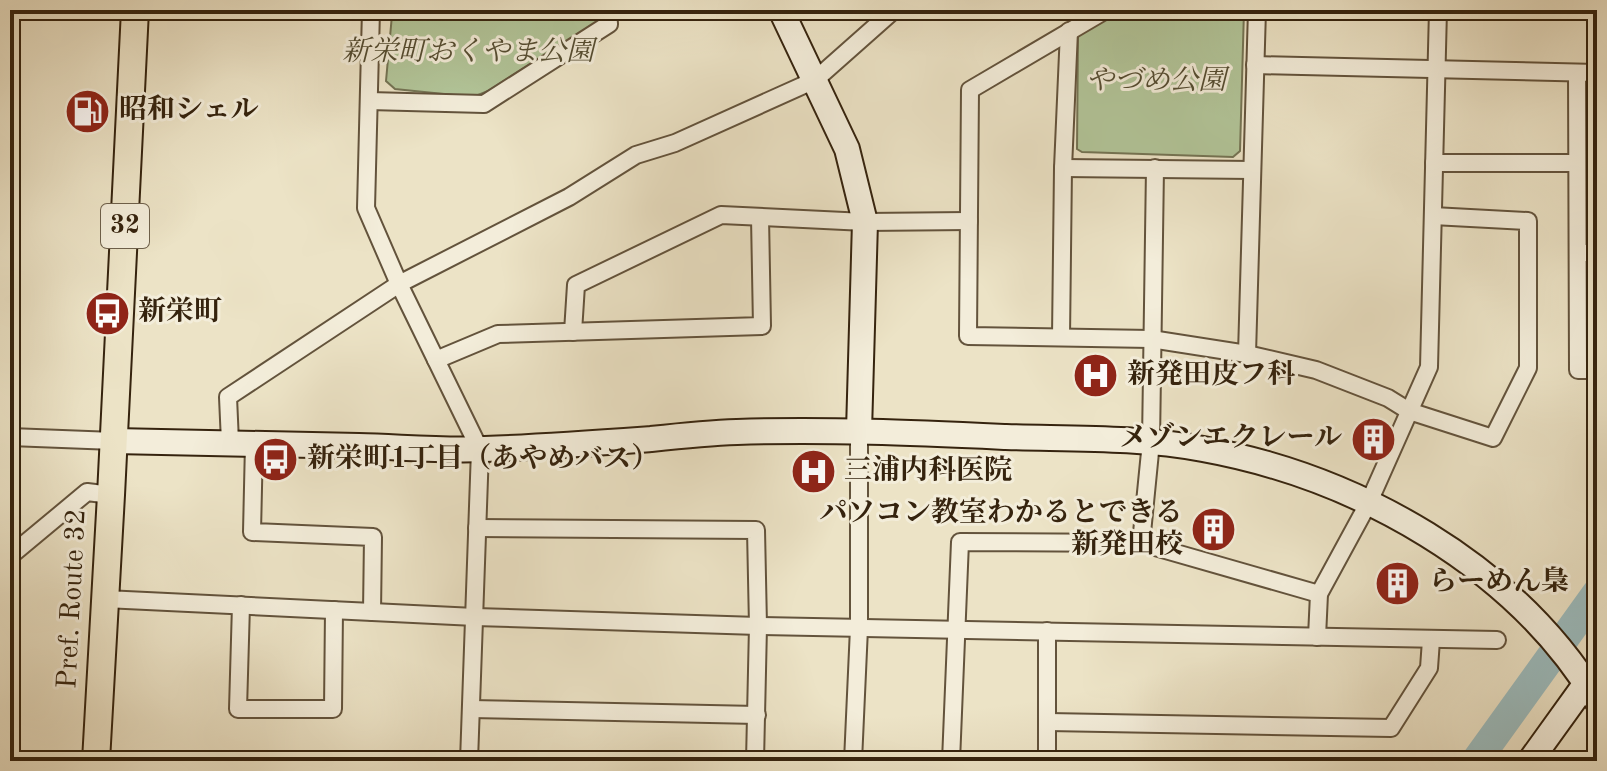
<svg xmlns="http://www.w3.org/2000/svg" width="1607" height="771" font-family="'Old Standard TT','Noto Serif JP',serif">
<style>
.green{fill:#b2c599;stroke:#747454;stroke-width:2}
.water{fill:#9cbcbe;stroke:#737f78;stroke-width:2}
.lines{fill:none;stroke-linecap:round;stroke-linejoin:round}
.river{stroke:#9cbcbe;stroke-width:30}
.street-casing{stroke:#63533c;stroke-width:20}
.secondary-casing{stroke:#35230e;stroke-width:28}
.primary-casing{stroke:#35230e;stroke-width:30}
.street{stroke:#f3edda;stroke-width:16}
.secondary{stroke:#f3edda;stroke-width:24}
.primary{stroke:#ece3c6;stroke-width:26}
.labels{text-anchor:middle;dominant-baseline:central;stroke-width:6;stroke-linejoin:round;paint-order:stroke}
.shield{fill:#f3edda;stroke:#6e604b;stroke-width:2}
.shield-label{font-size:26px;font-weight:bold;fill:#35230e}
.park-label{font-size:28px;font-style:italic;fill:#544c31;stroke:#f3edda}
.poi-label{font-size:28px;font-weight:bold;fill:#35230e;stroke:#f3edda;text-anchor:start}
.street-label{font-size:28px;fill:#35230e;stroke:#f3edda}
</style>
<rect width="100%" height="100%" fill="#ece3c6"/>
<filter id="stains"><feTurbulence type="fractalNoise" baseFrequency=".0025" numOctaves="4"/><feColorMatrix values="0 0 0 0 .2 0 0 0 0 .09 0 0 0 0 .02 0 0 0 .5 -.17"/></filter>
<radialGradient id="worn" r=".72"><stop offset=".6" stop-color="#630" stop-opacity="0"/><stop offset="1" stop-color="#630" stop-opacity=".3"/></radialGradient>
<g class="green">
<path d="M397 10H603L601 19 488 91 473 97 395 89 386 81 392 15Z"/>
<path d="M1118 10H1244L1240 151 1233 157 1082 152 1077 149 1078 33Z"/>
</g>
<path class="water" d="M1597 572V604L1584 624 1578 620 1570 609Z"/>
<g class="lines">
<path class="river" d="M1476 761 1597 593"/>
<defs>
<g id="street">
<path d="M371 10 366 208 399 284 480 450 469 761"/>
<path d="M1106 10 970 90 968 336 1151 339 1247 354 1316 370 1388 398 1409 411 1493 438 1528 368V221L1433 216"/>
<path d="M1255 65 1597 73"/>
<path d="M1577 73 1578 370H1597"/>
<path d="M369 101 484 104 609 24 608 10"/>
<path d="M1434 163H1577"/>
<path d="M1063 168 1252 170"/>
<path d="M1578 253H1597"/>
<path d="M573 332 576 285 721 215 865 222 969 221"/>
<path d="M1061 337 1063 168 1069 31"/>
<path d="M1247 354 1257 10"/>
<path d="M436 360 498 334 762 326 760 217"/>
<path d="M10 437 114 441"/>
<path d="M230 442 228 397 399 284 569 197 636 155 675 143 815 80 894 10"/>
<path d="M254 444 252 532 373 537 372 612"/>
<path d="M477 528 756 530 758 626 755 761"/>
<path d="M1141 543 1151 442 1155 168"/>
<path d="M10 556 87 492 111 495"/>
<path d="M105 599 475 617 758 626 1497 640"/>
<path d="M241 605 238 709H333L334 610"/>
<path d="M1047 631V761"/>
<path d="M1317 637 1319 594 1369 502 1429 367 1438 10"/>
<path d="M471 709 757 715"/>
<path d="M1048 722 1391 728 1429 668 1431 640"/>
<path d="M853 761 859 628V431"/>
<path d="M951 761 960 542 1141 543 1319 594"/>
</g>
<g id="secondary">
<path d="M781 10 847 149 865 222 859 431"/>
<path d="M114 441C195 442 277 444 359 446 401 447 443 451 485 449 540 447 595 443 651 439 679 436 708 433 737 432 827 429 916 433 1006 437 1070 439 1140 437 1203 449 1357 477 1515 565 1597 701"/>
<path d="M1530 761 1597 668"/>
</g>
<path id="primary" d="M96 761 111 495 135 10"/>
</defs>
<use href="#street" class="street-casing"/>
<use href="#secondary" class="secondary-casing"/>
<use href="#primary" class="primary-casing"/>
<use href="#street" class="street"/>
<use href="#secondary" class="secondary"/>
<use href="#primary" class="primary"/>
</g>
<defs>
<symbol id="fuel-disc" viewBox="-11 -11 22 22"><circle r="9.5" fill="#8f2418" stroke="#f3edda"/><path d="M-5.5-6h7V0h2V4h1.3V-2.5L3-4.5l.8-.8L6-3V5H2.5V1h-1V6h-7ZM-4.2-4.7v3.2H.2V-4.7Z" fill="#fff"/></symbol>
<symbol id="bus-disc" viewBox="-11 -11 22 22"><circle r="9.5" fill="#8f2418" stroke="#f3edda"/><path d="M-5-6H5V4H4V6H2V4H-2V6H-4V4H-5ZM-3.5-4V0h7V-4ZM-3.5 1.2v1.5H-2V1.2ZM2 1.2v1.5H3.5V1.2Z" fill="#fff"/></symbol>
<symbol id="hospital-disc" viewBox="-11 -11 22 22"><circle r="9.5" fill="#8f2418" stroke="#f3edda"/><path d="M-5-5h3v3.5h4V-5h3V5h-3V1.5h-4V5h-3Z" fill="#fff"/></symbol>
<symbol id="building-disc" viewBox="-11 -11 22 22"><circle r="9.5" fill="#8f2418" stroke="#f3edda"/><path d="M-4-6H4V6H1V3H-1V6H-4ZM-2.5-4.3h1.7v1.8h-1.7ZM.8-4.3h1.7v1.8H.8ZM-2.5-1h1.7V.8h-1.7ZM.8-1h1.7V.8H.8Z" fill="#fff"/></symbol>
</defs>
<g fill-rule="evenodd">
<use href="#fuel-disc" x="62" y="86" width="51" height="51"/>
<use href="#bus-disc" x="82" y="288" width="51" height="51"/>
<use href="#hospital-disc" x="1070" y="350" width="51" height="51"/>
<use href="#building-disc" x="1348" y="414" width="51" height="51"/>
<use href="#bus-disc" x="250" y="434" width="51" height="51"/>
<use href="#hospital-disc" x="788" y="446" width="51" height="51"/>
<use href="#building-disc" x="1188" y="504" width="51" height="51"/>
<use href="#building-disc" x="1372" y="558" width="51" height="51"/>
</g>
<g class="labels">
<rect class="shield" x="101" y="204" width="48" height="44" rx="6"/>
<g class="shield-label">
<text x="125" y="226">32</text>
</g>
<g class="park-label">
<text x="468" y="53">新栄町おくやま公園</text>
<text x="1156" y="82">やづめ公園</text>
</g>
<g class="poi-label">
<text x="119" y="111">昭和シェル</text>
<text x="138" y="313">新栄町</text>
<text x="1127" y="376">新発田皮フ科</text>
<text x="1342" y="439" text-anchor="end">メゾンエクレール</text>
<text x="307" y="460">新栄町1丁目（あやめバス）</text>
<text x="844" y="472">三浦内科医院</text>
<text x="1183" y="514" text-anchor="end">パソコン教室わかるとできる<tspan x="1183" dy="32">新発田校</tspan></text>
<text x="1429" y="583">らーめん梟</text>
</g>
<g class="street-label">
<text transform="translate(73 599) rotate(-87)">Pref. Route 32</text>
</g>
</g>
<rect width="1607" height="771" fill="none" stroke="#ece3c6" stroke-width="40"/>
<rect x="12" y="12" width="1583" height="747" fill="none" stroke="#35230e" stroke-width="4"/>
<rect x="20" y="20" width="1567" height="731" fill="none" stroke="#35230e" stroke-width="2"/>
<rect width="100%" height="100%" filter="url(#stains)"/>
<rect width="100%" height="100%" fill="url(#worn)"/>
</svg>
